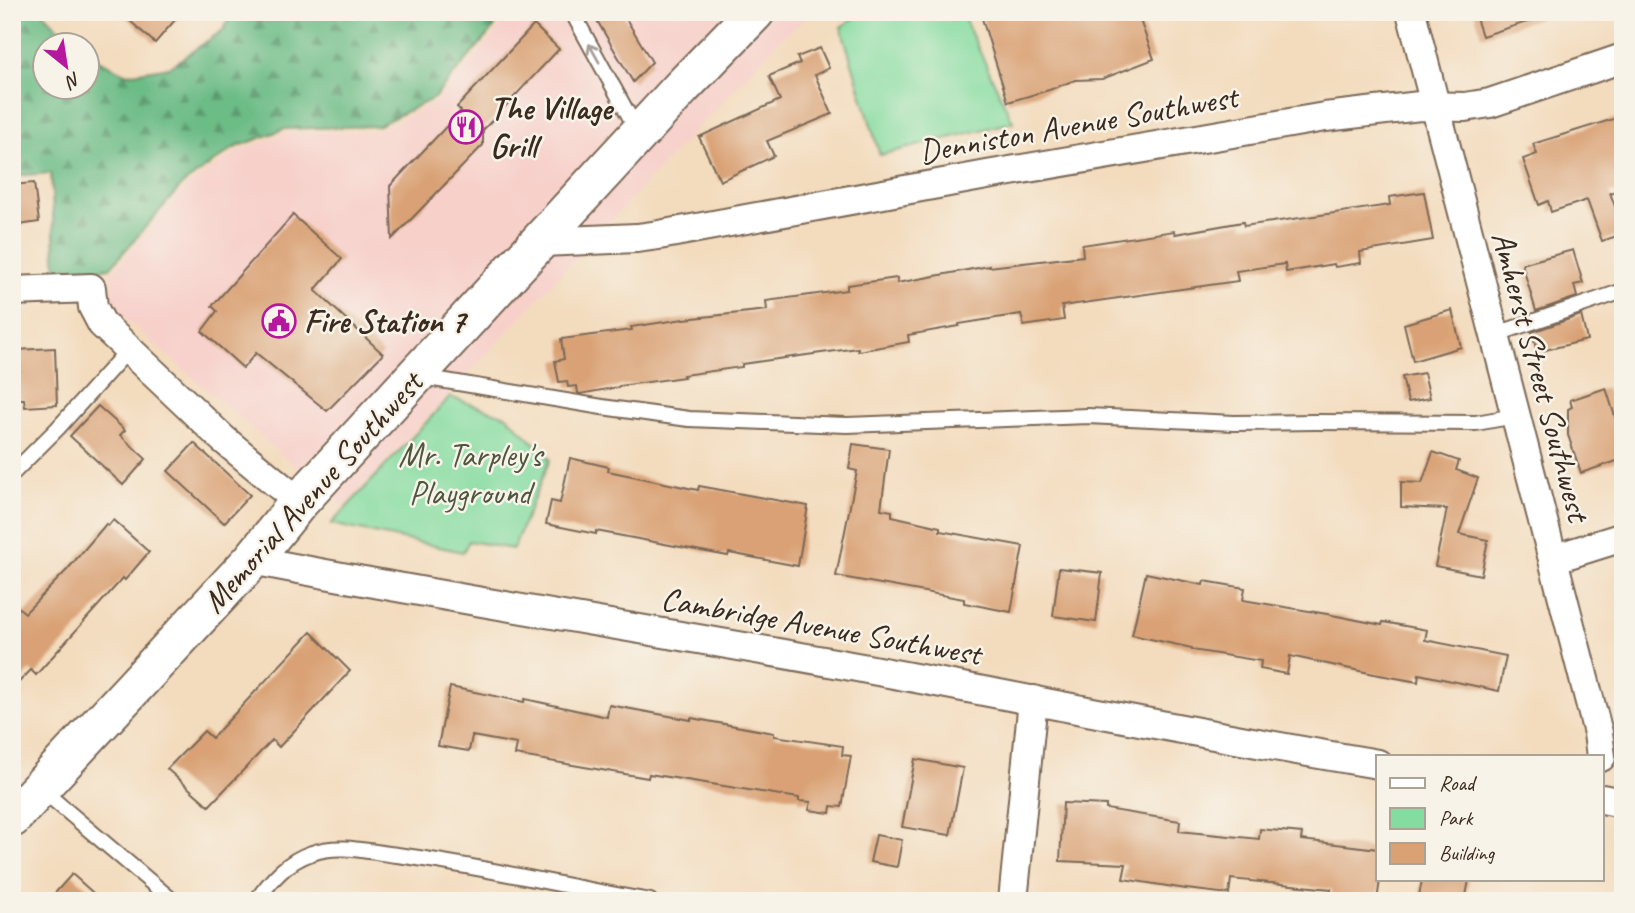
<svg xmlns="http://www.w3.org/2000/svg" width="1635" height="913" font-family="Caveat,sans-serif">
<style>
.built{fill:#f7d0ca}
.forest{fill:url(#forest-firs);stroke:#547352;stroke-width:2}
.park{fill:#85dca0;stroke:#60835f;stroke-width:2}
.building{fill:#d9a174}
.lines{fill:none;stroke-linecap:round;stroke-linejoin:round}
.service-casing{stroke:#7b6856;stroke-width:18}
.minor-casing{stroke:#7b6856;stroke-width:32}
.primary-casing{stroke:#7b6856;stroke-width:42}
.service{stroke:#fff;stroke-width:14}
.minor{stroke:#fff;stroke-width:28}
.primary{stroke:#fff;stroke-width:38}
.oneway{stroke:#a79f9a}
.labels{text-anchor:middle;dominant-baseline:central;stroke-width:5;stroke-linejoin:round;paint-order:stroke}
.poi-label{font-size:33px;font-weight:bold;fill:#3b2a1e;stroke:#f7f3e8;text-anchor:start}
.street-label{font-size:33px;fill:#3b2a1e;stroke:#f7f3e8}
.park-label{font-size:33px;fill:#4e563e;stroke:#f7f3e8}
</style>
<defs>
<pattern id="forest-firs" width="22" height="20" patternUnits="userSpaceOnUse" patternTransform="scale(1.75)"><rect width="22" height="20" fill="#6cbc86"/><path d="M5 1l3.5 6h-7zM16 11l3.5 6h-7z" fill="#5a996d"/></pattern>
</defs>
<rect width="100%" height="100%" fill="#f7f3e8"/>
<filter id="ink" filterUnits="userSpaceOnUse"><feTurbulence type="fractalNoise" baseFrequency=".0143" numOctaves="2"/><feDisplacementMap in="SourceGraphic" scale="14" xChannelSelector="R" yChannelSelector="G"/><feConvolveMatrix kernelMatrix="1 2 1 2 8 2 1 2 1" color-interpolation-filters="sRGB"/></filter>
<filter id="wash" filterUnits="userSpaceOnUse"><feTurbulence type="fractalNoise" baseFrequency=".00686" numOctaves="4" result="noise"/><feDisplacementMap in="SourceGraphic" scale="28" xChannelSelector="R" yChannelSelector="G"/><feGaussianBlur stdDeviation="1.57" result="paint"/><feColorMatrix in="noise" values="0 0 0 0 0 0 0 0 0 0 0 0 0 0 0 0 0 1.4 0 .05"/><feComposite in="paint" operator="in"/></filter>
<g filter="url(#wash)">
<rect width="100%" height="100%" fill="#f3dbbd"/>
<path class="built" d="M503 12H813L779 40 344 507 295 466 123 317 112 295 111 273 186 187 236 152 285 133 376 131 437 101 498 30Z"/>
<path class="forest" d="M12 12H43L75 45 46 46V88H88V55L127 74 170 67 223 30 233 12H498L494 28 434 98 377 126 284 129 234 148 182 185 110 268 56 275 51 173 12 176Z"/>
<g class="park">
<path d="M863 12H961L1013 122 880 155 841 27Z"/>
<path d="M450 397 507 416 550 459 513 549 469 541 463 552 331 524Z"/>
</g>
<g id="blocks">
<g class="building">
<path d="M120 12H182L155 43Z"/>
<path d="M592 12H622L652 62 633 82Z"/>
<path d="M980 12H1137L1154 59 1102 79 1075 80 1049 90 1008 102Z"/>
<path d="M1474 12H1543V17L1482 36Z"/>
<path d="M534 25 559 49 483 130V145L392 239 390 186 461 111 457 107Z"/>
<path d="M820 48 829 68 815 75 832 114 767 141 774 156 720 181 699 137 780 100 769 76 800 63 797 57Z"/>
<path d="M1623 116V189L1610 193 1623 227V234L1602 241 1587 200 1551 212 1548 201 1539 205 1523 159 1537 154 1533 144Z"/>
<path d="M34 183 39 222 12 226V185Z"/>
<path d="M1424 192 1433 240 1360 252 1361 263 1335 267 1334 264 1286 272 1285 264 1236 271 1238 281 1062 306 1064 320 1024 326 1021 314 959 324V326L908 335 909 342 858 351V348L742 364V367L683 375 684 377 619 386V387L580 394 578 393 577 386 568 387 567 381 559 382 555 361 564 359 561 339 632 330 631 327 684 319 767 310 766 301 847 290V285L897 278V283L989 266V267L1083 256 1082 245 1174 231 1175 234 1243 222 1244 226 1390 205 1389 197Z"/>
<path d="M293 215 342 259 315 290 383 354 327 411 256 353 243 368 202 331 217 311 212 306Z"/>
<path d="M1573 250 1583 283 1574 285 1577 297 1536 311 1522 264Z"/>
<path d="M1452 310 1461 347 1413 361 1404 324Z"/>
<path d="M1581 315 1587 340 1537 352 1532 332Z"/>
<path d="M55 348 57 405 25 407 24 399H18L16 350Z"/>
<path d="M1424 373 1430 398 1408 402 1402 377Z"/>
<path d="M1606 388 1623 442V459L1581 473 1568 435V409L1572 407 1570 400Z"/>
<path d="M98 406 125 430 120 435 146 459 123 485 70 436Z"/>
<path d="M194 443 250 495 224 523 168 471Z"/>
<path d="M853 444 889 449 881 509 892 511V516L940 527V531L1023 546 1011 612 964 603V599L836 576 857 471 849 469Z"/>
<path d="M1433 452 1459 461 1456 470 1478 478 1459 534 1488 540 1481 575 1435 566 1447 509 1401 507V482L1422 483Z"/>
<path d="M570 458 609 467 608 471 698 490 699 486 808 506 798 566 729 553 728 556 596 531V534L546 524 551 501 560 503Z"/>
<path d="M113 520 149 552 125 580 123 578 36 675 31 670 12 689V602L25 613 67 570 106 524 108 526Z"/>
<path d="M1059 568 1102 573 1096 622 1053 616Z"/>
<path d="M1146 573 1203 585 1204 581 1245 588 1243 600 1327 614 1382 625 1383 622 1427 630 1425 640 1506 656 1499 691 1419 674 1418 682 1374 674 1290 656 1287 674 1260 669 1261 661 1192 650V648L1132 635Z"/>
<path d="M311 632 350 671 279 747 272 740 209 806 167 769 204 731 212 738Z"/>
<path d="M450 687 524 702 525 699 607 717 609 705 691 720V718L774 733V736L843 746 842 755 851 756 842 807 831 806 830 813 809 810 811 802 799 801V798L649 774 648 778 515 755 517 744 472 736 469 751 438 746Z"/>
<path d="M915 759 963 768 950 835 902 827Z"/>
<path d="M1063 803 1106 805V809L1180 821 1179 831 1259 839 1260 829 1302 833 1301 840 1378 849V880H1380L1377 901H1330L1331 889 1231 879 1229 894 1186 889 1123 879 1126 864 1060 861Z"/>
<path d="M876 835 902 840 897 867 870 862Z"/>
<path d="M72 874 102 901H48Z"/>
<path d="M1422 880H1469L1465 901H1418Z"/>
</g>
</g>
</g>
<g filter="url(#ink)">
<use href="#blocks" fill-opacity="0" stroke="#7b6856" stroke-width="2"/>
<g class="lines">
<defs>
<g id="service">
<path d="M572 12 638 132"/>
<path d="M1494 335 1623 291"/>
<path d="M422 377 602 407 689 419 847 425 1088 416 1234 423 1315 422 1476 423 1515 416"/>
<path d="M12 474 58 428 128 350"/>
<path d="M41 789 173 901"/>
<path d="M256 901C271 880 287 861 312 853 339 843 369 852 397 855 482 866 566 887 650 901"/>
</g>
<g id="minor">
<path d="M1411 12 1598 733 1601 757"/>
<path d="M541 242 637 238 659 235 987 175 1325 117 1420 106 1465 107 1490 103 1623 58"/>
<path d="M12 291 91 288 93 307 102 324 223 439 299 502"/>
<path d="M1553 559 1623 537"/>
<path d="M252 560C444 598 637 627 829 662 1012 695 1194 734 1378 764"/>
<path d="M1602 799 1623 803"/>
<path d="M1013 901 1033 700"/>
</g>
<path id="primary" d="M12 818 252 560 299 502 682 87 755 12"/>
</defs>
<use href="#service" class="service-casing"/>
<use href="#minor" class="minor-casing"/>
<use href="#primary" class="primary-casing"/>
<use href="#service" class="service"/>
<use href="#minor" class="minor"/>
<use href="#primary" class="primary"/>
</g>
<defs><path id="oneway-shaft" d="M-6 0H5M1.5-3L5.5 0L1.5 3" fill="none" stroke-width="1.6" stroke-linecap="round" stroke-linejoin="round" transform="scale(1.75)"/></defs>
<use class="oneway" href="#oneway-shaft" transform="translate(594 53) rotate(-119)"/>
</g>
<defs>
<symbol id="restaurant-ring" viewBox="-11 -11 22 22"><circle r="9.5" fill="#f7f3e8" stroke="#b5179e" stroke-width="1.5"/><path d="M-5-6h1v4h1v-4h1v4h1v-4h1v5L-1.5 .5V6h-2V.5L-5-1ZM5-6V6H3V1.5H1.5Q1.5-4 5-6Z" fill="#b5179e"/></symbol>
<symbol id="civic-ring" viewBox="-11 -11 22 22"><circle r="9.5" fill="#f7f3e8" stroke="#b5179e" stroke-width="1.5"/><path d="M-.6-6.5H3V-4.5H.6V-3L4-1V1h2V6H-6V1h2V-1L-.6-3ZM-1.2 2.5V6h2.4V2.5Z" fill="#b5179e"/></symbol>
</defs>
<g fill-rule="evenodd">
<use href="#restaurant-ring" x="447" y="108" width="38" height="38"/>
<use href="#civic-ring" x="260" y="302" width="38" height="38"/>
</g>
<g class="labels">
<g class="poi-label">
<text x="490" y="108">The Village<tspan x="490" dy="38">Grill</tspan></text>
<text x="304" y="321">Fire Station 7</text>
</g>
<g class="street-label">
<text transform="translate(1078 124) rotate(-10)">Denniston Avenue Southwest</text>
<text transform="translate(1541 376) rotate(75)">Amherst Street Southwest</text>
<text transform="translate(312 492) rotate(-48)">Memorial Avenue Southwest</text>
<text transform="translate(821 626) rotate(10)">Cambridge Avenue Southwest</text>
</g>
<g class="park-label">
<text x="470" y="455">Mr. Tarpley's<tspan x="470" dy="38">Playground</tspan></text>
</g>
</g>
<rect width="1635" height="913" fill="none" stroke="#f7f3e8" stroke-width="42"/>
<rect x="1376" y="755" width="228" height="126" fill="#f7f3e8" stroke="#aca397" stroke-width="2"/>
<rect x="1390" y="778" width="35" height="10" fill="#ffffff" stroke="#aca397" stroke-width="2"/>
<text x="1439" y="790" font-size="21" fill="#3b2a1e">Road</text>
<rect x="1390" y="808" width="35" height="21" fill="#85dca0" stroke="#aca397" stroke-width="2"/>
<text x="1439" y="825" font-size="21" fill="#3b2a1e">Park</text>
<rect x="1390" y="843" width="35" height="21" fill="#d9a174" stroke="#aca397" stroke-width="2"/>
<text x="1439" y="860" font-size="21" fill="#3b2a1e">Building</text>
<g transform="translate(66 66) rotate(150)"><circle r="33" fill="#f7f3e8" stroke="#aca397" stroke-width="2"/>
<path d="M0-5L12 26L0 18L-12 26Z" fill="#b5179e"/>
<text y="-10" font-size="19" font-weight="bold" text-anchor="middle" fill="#3b2a1e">N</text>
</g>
</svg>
